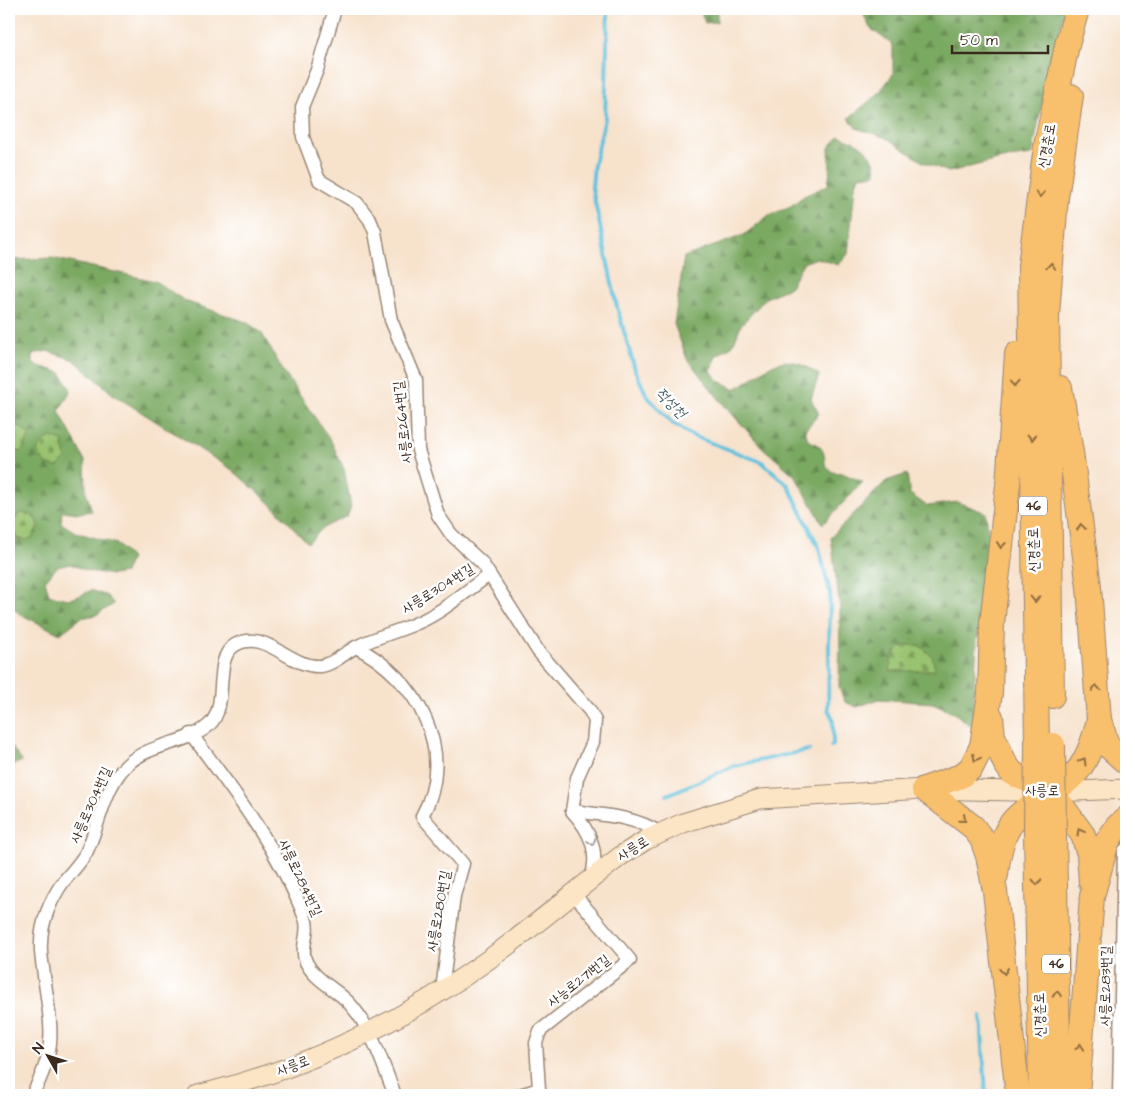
<svg xmlns="http://www.w3.org/2000/svg" width="1135" height="1104" font-family="'Architects Daughter','Poor Story',sans-serif">
<style>
.forest{fill:url(#forest-firs);stroke:#5a6a40}
.cemetery{fill:url(#cemetery-stones);stroke:#6a7646}
.lines{fill:none;stroke-linecap:round;stroke-linejoin:round}
.stream{stroke:#5fc1dd;stroke-width:4}
.street-casing{stroke:#998675;stroke-width:15}
.secondary-casing{stroke:#998675;stroke-width:21}
.highway-casing{stroke:#998675;stroke-width:26}
.street{stroke:#fff;stroke-width:12}
.secondary{stroke:#fce5c4;stroke-width:19}
.highway{stroke:#f8bf6c;stroke-width:24}
.highway-bridge-casing{stroke:#998675;stroke-width:26;stroke-linecap:butt}
.highway-bridge{stroke:#f8bf6c;stroke-width:24}
.oneway{stroke:#906d41}
.oneway2{stroke:#a79f9a}
.labels{text-anchor:middle;dominant-baseline:central;stroke-width:5;stroke-linejoin:round;paint-order:stroke}
.shield{fill:#fff;stroke:#766a62;stroke-width:1}
.shield-label{font-size:12px;font-weight:bold;fill:#3b2a1e}
.street-label{font-size:14px;fill:#3b2a1e;stroke:#fff}
.water-label{font-size:15px;font-style:italic;fill:#485f61;stroke:#fff}
</style>
<defs>
<pattern id="forest-firs" width="22" height="20" patternUnits="userSpaceOnUse" patternTransform="scale(1.25)"><rect width="22" height="20" fill="#7aa962"/><path d="M5 1l3.5 6h-7zM16 11l3.5 6h-7z" fill="#658a50"/></pattern>
<pattern id="cemetery-stones" width="16" height="16" patternUnits="userSpaceOnUse" patternTransform="scale(1.25)"><rect width="16" height="16" fill="#99c36f"/><path d="M2 7V4a2 2 0 0 1 4 0v3zM10 15v-3a2 2 0 0 1 4 0v3z" fill="#7e9f5b"/></pattern>
</defs>
<rect width="100%" height="100%" fill="#fff"/>
<filter id="ink" filterUnits="userSpaceOnUse"><feTurbulence type="fractalNoise" baseFrequency=".02" numOctaves="2"/><feDisplacementMap in="SourceGraphic" scale="10" xChannelSelector="R" yChannelSelector="G"/><feConvolveMatrix kernelMatrix="1 2 1 2 8 2 1 2 1" color-interpolation-filters="sRGB"/></filter>
<filter id="wash" filterUnits="userSpaceOnUse"><feTurbulence type="fractalNoise" baseFrequency=".0096" numOctaves="4" result="noise"/><feDisplacementMap in="SourceGraphic" scale="20" xChannelSelector="R" yChannelSelector="G"/><feGaussianBlur stdDeviation="1.12" result="paint"/><feColorMatrix in="noise" values="0 0 0 0 0 0 0 0 0 0 0 0 0 0 0 0 0 1.4 0 .05"/><feComposite in="paint" operator="in"/></filter>
<g filter="url(#wash)">
<rect width="100%" height="100%" fill="#f7e2cc"/>
<g class="forest">
<path d="M700 9H717V22L705 23Z"/>
<path d="M861 9H1065L1045 89 1032 155 1002 159 949 172 923 162 887 138 856 128 849 118 879 93 893 74V45L870 28Z"/>
<path d="M839 136C857 141 877 153 876 174L859 176 855 187 848 254 838 265 817 258 803 263 790 287 766 298 741 325 733 345 716 356 711 371 718 380 734 389C769 371 779 345 819 375L811 399 819 414 805 430 808 440C821 446 825 449 825 464L832 472 842 473 863 482 823 524 795 476 762 447 723 404 687 359 674 324 684 257 744 235 769 215 788 208 804 196 828 185 830 170 829 148Z"/>
<path d="M52 258 155 281 185 301 246 322 261 332 285 374 331 441 344 469 351 506 347 516 323 528 308 543 269 502 231 469 114 395 74 360 47 351 33 354V364L61 373 71 390 59 411 85 461 86 492 92 511 79 513 62 511 61 523 75 532 117 544 131 558 125 573 112 575 88 571 70 564 57 567 45 581 49 594C68 601 73 600 91 590L107 596 114 604 96 615 81 618 60 634 20 614 9 605V447L20 451 19 426 9 427V260Z"/>
<path d="M907 474 910 494 927 506 958 502 986 513 989 539 977 640 972 727 953 712 933 703 879 699 857 707 845 702 839 688 840 609 831 537 886 481Z"/>
<path d="M9 744 22 761 9 767Z"/>
</g>
<g class="cemetery">
<path d="M19 426 29 435 25 447 20 452 9 447V427Z"/>
<path d="M51 437 62 441 66 458 57 467 46 464 37 452 42 443Z"/>
<path d="M22 513 34 516 38 526 33 537 26 540 17 538 10 528 15 518Z"/>
<path d="M903 645 920 646 932 656 935 670 890 671 892 656Z"/>
</g>
<g class="lines">
<g class="stream">
<path d="M608 9 605 119 594 164 592 188 617 307 635 370 647 396 671 422 693 436 762 462 788 485 819 548 830 593 828 709 833 719V745L831 746"/>
<path d="M667 795 734 766 809 750"/>
<path d="M981 1016 986 1095"/>
</g>
</g>
</g>
<g filter="url(#ink)">
<g class="lines">
<defs>
<g id="street">
<path d="M335 9 317 70 302 107 303 137 319 180 357 203 370 220 375 232 391 320 416 380 418 450 438 515 451 534 482 563 538 651 590 711 595 721 593 742 577 778 572 811C601 815 635 816 660 833"/>
<path d="M356 647C417 678 458 751 422 816L463 864 454 896 442 990"/>
<path d="M191 734C234 791 279 850 305 918 311 933 299 947 306 962 315 981 337 989 350 1004 373 1030 382 1063 395 1095"/>
<path d="M572 811C590 831 600 852 591 878"/>
<path d="M32 1095C58 1047 51 1028 44 976 43 965 40 954 41 943 41 922 51 899 63 882 71 873 80 863 86 853 99 826 103 793 122 770 145 742 186 746 209 725 230 706 212 659 235 645 265 628 290 668 320 666 333 665 344 653 356 647 375 637 397 632 417 623 443 612 466 591 489 575"/>
<path d="M520 1095 539 1089 536 1043 540 1031 630 960 573 893"/>
<path d="M1119 1095 1124 851 1126 849"/>
</g>
<path id="secondary" d="M198 1095C301 1070 398 1024 485 962 532 929 576 890 622 855L646 840 683 823 760 799 924 789 1052 792 1126 789"/>
<g id="highway">
<path d="M1060 388 1071 452 1089 587 1099 720 1107 745 1126 762"/>
<path d="M1052 696 1047 315 1056 198 1071 96"/>
<path d="M991 717 993 736 1005 763 1012 773 1052 792 1083 835 1089 854 1091 882"/>
<path d="M1037 746 1030 266 1046 146 1067 45 1077 9"/>
<path d="M924 789 961 776 971 768 982 746 990 693 992 623 1008 485 1017 354"/>
<path d="M924 789 973 827 982 839 988 856 995 891 1018 1095"/>
<path d="M1054 833 1059 1095"/>
<path d="M1036 834 1041 1095"/>
<path d="M996 875C1003 805 1027 816 1071 778 1087 764 1094 739 1099 720"/>
<path d="M1077 1095 1092 896 1107 842 1117 827 1126 819"/>
</g>
</defs>
<use href="#street" class="street-casing"/>
<use href="#secondary" class="secondary-casing"/>
<use href="#highway" class="highway-casing"/>
<use href="#street" class="street"/>
<use href="#secondary" class="secondary"/>
<use href="#highway" class="highway"/>
<defs>
<g id="highway-bridge">
<path d="M1053 745 1054 833"/>
<path d="M1036 834 1037 748"/>
</g>
</defs>
<use href="#highway-bridge" class="highway-bridge-casing"/>
<use href="#highway-bridge" class="highway-bridge"/>
</g>
<defs><path id="oneway-chevron" d="M-2-3.5L2.5 0L-2 3.5" fill="none" stroke-width="1.6" stroke-linecap="round" stroke-linejoin="round" transform="scale(1.25)"/></defs>
<g class="oneway">
<use href="#oneway-chevron" transform="translate(1040 194) rotate(97)"/>
<use href="#oneway-chevron" transform="translate(1051 266) rotate(-86)"/>
<use href="#oneway-chevron" transform="translate(1015 383) rotate(94)"/>
<use href="#oneway-chevron" transform="translate(1032 437) rotate(89)"/>
<use href="#oneway-chevron" transform="translate(1081 527) rotate(-97)"/>
<use href="#oneway-chevron" transform="translate(1001 545) rotate(97)"/>
<use href="#oneway-chevron" transform="translate(1035 599) rotate(89)"/>
<use href="#oneway-chevron" transform="translate(1096 688) rotate(-94)"/>
<use href="#oneway-chevron" transform="translate(976 758) rotate(116)"/>
<use href="#oneway-chevron" transform="translate(1083 761) rotate(-59)"/>
<use href="#oneway-chevron" transform="translate(963 819) rotate(41)"/>
<use href="#oneway-chevron" transform="translate(1080 832) rotate(-119)"/>
<use href="#oneway-chevron" transform="translate(1037 882) rotate(89)"/>
<use href="#oneway-chevron" transform="translate(1004 971) rotate(83)"/>
<use href="#oneway-chevron" transform="translate(1057 994) rotate(-91)"/>
<use href="#oneway-chevron" transform="translate(1080 1047) rotate(-86)"/>
</g>
<use class="oneway2" href="#oneway-chevron" transform="translate(592 842) rotate(72)"/>
</g>
<g class="labels">
<g class="shield">
<rect x="1019" y="496.5" width="28" height="19" rx="4"/>
<rect x="1042" y="954.5" width="28" height="19" rx="4"/>
</g>
<g class="shield-label">
<text x="1033" y="506">46</text>
<text x="1056" y="964">46</text>
</g>
<g class="street-label">
<text transform="translate(1047 146) rotate(-80)">신경춘로</text>
<text transform="translate(403 422) rotate(-96)">사릉로264번길</text>
<text transform="translate(1034 550) rotate(-91)">신경춘로</text>
<text transform="translate(438 589) rotate(-32)">사릉로304번길</text>
<text x="1042" y="791">사릉로</text>
<text transform="translate(91 805) rotate(-66)">사릉로304번길</text>
<text transform="translate(633 849) rotate(-32)">사릉로</text>
<text transform="translate(300 878) rotate(65)">사릉로284번길</text>
<text transform="translate(439 911) rotate(-80)">사릉로280번길</text>
<text transform="translate(579 981) rotate(-38)">사능로271번길</text>
<text transform="translate(1106 986) rotate(-89)">사릉로283번길</text>
<text transform="translate(1040 1015) rotate(-91)">신경춘로</text>
<text transform="translate(293 1066) rotate(-21)">사릉로</text>
</g>
<g class="water-label">
<text transform="translate(671 403) rotate(45)">적성천</text>
</g>
</g>
<rect width="1135" height="1104" fill="none" stroke="#fff" stroke-width="30"/>
<g transform="translate(48 1056) rotate(309)" stroke="#ffffff" stroke-width="4" paint-order="stroke">
<path d="M0-4L9 19L0 12L-9 19Z" fill="#3b2a1e"/>
<text y="-8" font-size="14" font-weight="bold" text-anchor="middle" fill="#3b2a1e">N</text>
</g>
<path d="M952 45v8h96v-8" fill="none" stroke="#3b2a1e" stroke-width="2.5"/>
<text x="960" y="45" font-size="15" fill="#3b2a1e" stroke="#ffffff" stroke-width="4" paint-order="stroke">50 m</text>
</svg>
